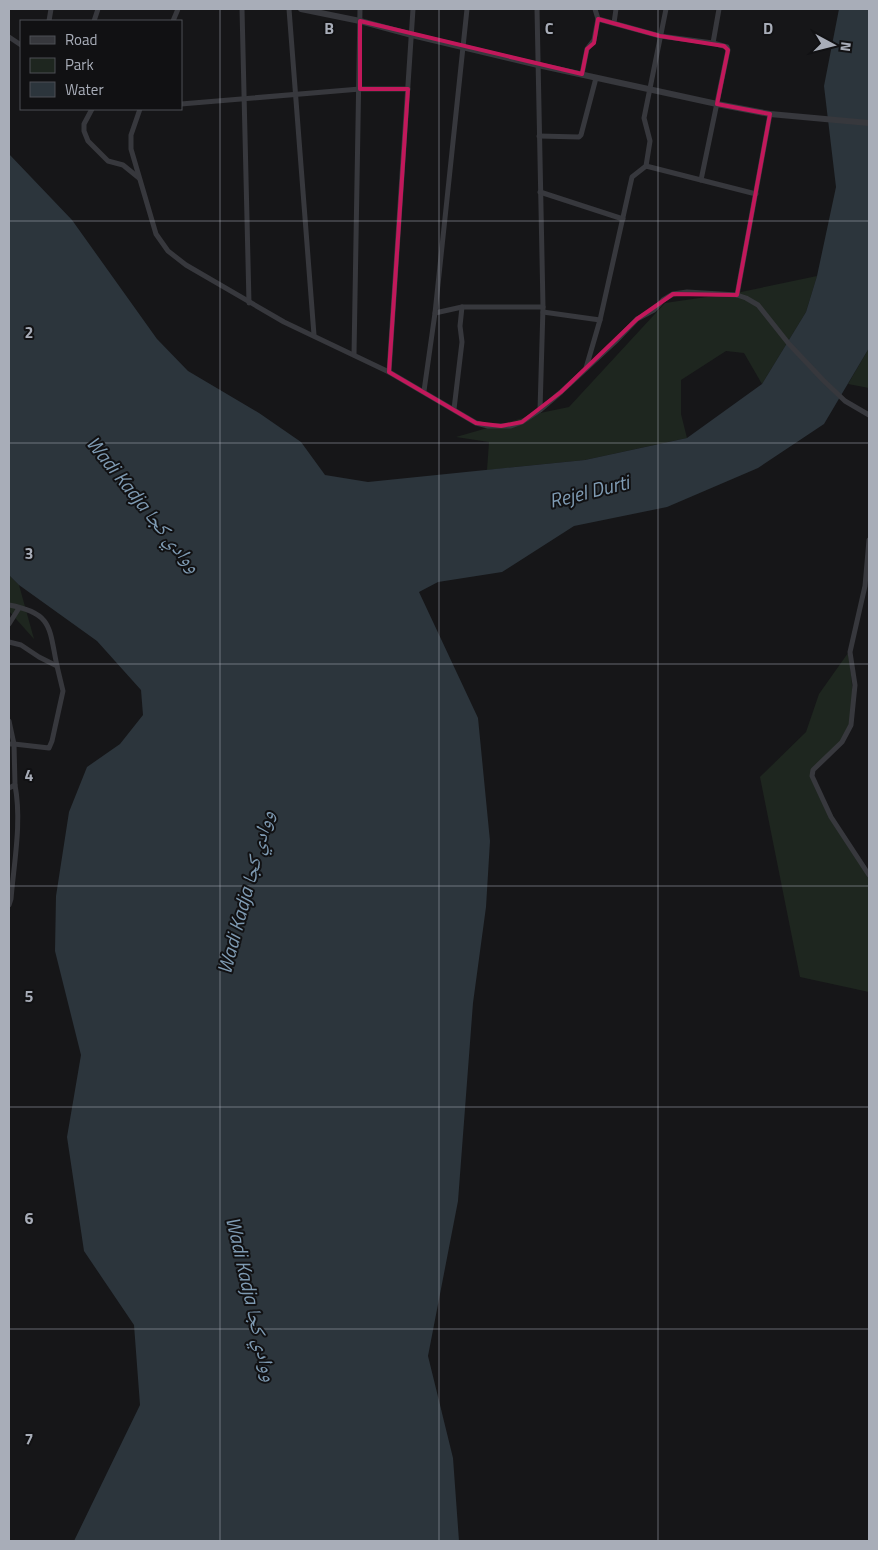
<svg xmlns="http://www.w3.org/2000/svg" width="878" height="1550" font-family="'Titillium Web','Noto Naskh Arabic',sans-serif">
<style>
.green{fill:#1e261f}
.water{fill:#2c353c}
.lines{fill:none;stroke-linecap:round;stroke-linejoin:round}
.minor{stroke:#37383d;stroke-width:5}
.tertiary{stroke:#37383d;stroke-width:6}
.marked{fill:none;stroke:#c2185b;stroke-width:4;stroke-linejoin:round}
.grid{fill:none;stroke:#a8adb8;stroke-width:1;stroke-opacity:0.55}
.labels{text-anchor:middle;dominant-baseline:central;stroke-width:4;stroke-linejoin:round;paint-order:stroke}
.water-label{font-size:20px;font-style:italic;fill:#7f9bb3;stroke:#111113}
.grid-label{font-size:16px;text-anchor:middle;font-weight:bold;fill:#a8adb8;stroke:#111113;stroke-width:4;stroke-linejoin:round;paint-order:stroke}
</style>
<rect width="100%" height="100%" fill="#161618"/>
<g class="green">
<path d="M817 276 806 312 762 384 744 353 726 351 681 380V414L687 438 585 460 487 470 489 442 456 437 540 413 569 407 665 303 741 292Z"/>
<path d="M869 348V388L848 384Z"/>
<path d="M9 575 19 585 34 639 9 611Z"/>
<path d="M848 653C852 680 859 720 840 743 831 752 821 761 812 770V780L869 877V992L800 977 760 777 806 732 819 694Z"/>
</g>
<path class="water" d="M839 9H869V348L824 424 758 468 667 507 574 526 502 572 438 582 419 592 478 718 490 841 486 907 473 1003 458 1201 428 1356 453 1458 459 1541H74L140 1405 134 1325 84 1251 67 1137 81 1055 55 951 56 896 69 812 87 767 120 744 143 715 141 690 97 641 19 585 9 575V154L72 220 157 339 188 371 259 413 301 442 325 475 368 482 585 460 687 438 762 384 806 312 817 276 836 187 824 86Z"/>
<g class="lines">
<g class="minor">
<path d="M242 9 249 303"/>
<path d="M289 9 314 335"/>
<path d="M537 9 543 307 540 410"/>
<path d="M598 19 660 36 713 43 727 47 728 50 701 180"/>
<path d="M49 21 51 9"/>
<path d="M94 21 98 9"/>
<path d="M173 21 178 9"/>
<path d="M614 23 616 9"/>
<path d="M9 37 21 45"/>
<path d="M713 43 719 9"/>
<path d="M582 74 587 49 594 40 598 19 595 9"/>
<path d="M181 104 360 89H408"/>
<path d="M92 109 84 124V131L88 141 108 161 123 165 139 178"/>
<path d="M140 109 131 135V149L156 234 168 251 186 265 284 322 389 372 476 423 488 426H511L522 422 540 410 561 392 615 342 637 319 654 310 663 300 673 294 687 292 737 295 746 298 758 305 789 344 823 380 845 401 869 415"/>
<path d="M539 136 579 137 581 135 596 78"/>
<path d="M646 166 756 194"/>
<path d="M540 192 623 219"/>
<path d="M737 295 770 114"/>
<path d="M543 312 600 320"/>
<path d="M435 313 462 307H543"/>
<path d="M354 355 360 9"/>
<path d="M586 368 600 320 632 177 646 166 650 141 644 118 666 9"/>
<path d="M389 372 413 9"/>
<path d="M424 391 435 313 467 9"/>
<path d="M454 409 462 342 460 326 462 307"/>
<path d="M869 540 865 586 850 652 855 685 851 725 842 742 813 770 812 776 831 817 869 875"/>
<path d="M9 605C53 613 49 628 57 666"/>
<path d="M9 624 19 608"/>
<path d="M9 642 21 645 39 657 57 666 63 691 52 741 49 748 14 744 9 721"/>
<path d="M9 744H14L15 785 9 788"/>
<path d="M9 905 11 899C14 862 22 822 15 785"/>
</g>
<path class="tertiary" d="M301 9 360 21 412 35 538 65 717 104 770 114 869 123"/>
</g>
<path class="marked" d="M598 19 660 36 724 46 728 50 717 104 770 114 737 295 673 294 637 319 561 392 522 422 501 426 476 423 389 372 408 89H360V21L582 74 587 49 594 43Z"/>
<path class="grid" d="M220 9V1541M439 9V1541M658 9V1541M9 221H869M9 443H869M9 664H869M9 886H869M9 1107H869M9 1329H869"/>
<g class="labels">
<g class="water-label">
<text transform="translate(589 491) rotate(-14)">Rejel Durti</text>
<text transform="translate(144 504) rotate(51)">Wadi Kadja ووادي كجا</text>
<text transform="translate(245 892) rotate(-75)">Wadi Kadja ووادي كجا</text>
<text transform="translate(252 1299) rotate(77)">Wadi Kadja ووادي كجا</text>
</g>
</g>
<g class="grid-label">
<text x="329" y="34">B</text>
<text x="549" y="34">C</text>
<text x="768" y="34">D</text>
<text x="29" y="338">2</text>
<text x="29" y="559">3</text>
<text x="29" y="781">4</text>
<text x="29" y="1002">5</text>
<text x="29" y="1224">6</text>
<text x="29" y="1445">7</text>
</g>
<rect width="878" height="1550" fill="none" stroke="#a8adb8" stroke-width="20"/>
<rect x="20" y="20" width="162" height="90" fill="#111113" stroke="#4d4f55"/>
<rect x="30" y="36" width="25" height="8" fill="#37383d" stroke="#4d4f55"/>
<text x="65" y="45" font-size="15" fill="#a8adb8">Road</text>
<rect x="30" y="58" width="25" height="15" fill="#1e261f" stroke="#4d4f55"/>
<text x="65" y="70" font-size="15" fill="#a8adb8">Park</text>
<rect x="30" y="82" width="25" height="15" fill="#2c353c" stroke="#4d4f55"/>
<text x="65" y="95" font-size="15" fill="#a8adb8">Water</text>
<g transform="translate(833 45) rotate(97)" stroke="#111113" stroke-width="4" paint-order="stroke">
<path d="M0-4L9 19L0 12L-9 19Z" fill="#a8adb8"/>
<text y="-8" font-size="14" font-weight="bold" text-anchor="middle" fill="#a8adb8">N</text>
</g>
</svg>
